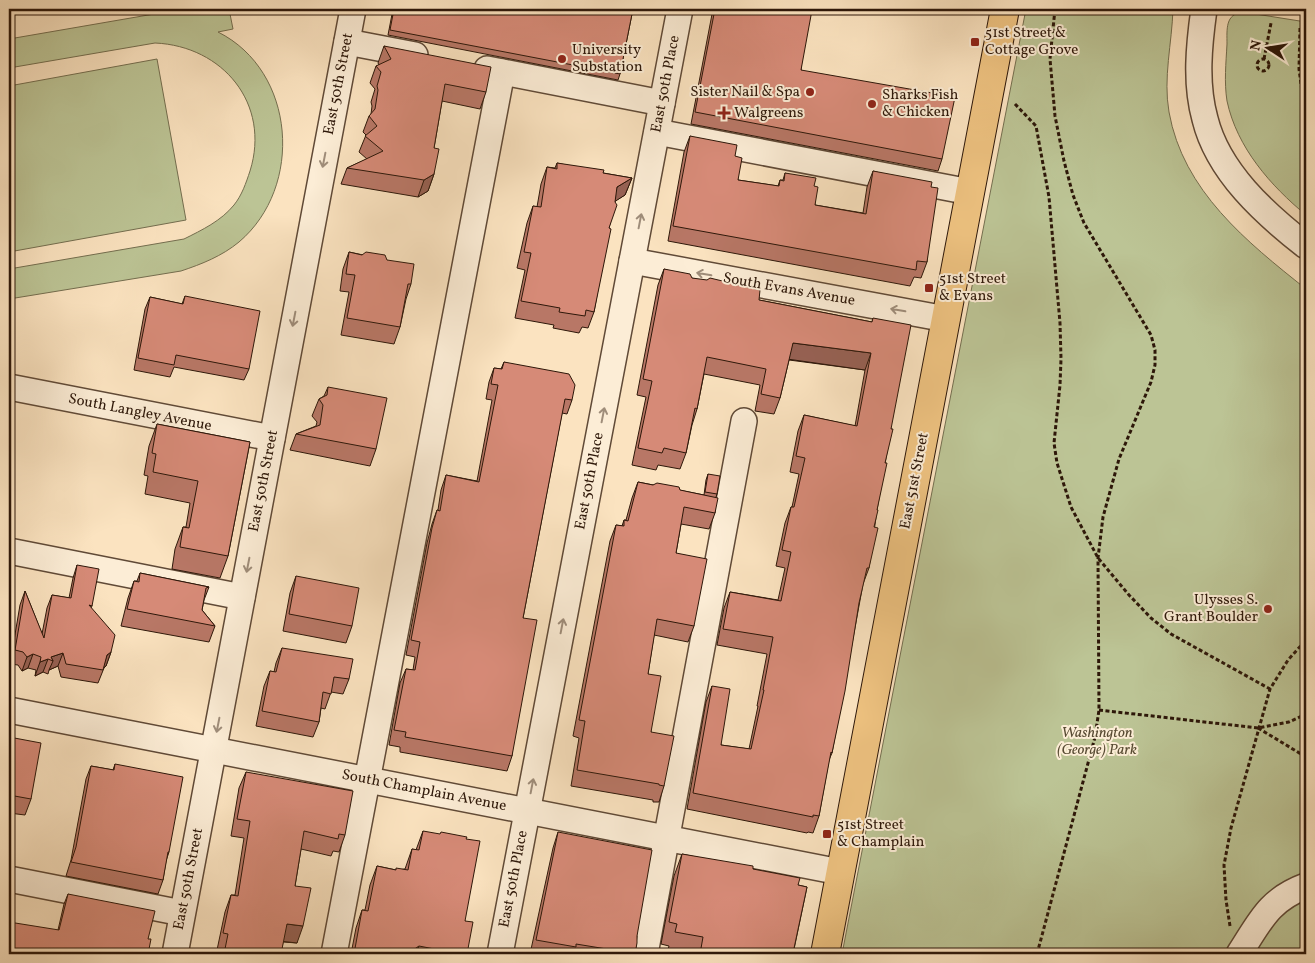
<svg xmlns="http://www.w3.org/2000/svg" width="1315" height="963" font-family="Vollkorn,serif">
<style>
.green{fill:#bcc495;stroke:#746e4f}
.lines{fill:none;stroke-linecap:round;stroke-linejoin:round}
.minor-casing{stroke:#604a37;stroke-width:28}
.major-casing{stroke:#2d1709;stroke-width:30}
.path{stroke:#2d1709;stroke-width:3;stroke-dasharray:4 2.5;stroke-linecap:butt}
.minor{stroke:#fcedd6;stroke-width:25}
.major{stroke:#eec280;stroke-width:28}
.wall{fill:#b87766;stroke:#2d1709}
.shaded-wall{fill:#966153;stroke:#2d1709}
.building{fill:#d68a77;stroke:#2d1709}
.oneway{stroke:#9f8d7a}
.poi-dot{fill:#8f2418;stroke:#fcedd6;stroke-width:2}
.labels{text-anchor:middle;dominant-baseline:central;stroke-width:4;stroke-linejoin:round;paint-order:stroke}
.poi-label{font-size:15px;fill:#2d1709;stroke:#fcedd6;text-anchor:start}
.street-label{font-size:15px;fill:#2d1709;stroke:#fcedd6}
.park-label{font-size:15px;font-style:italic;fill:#584b33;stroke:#fcedd6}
</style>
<rect width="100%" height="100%" fill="#fbe3c0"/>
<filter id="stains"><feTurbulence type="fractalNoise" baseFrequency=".004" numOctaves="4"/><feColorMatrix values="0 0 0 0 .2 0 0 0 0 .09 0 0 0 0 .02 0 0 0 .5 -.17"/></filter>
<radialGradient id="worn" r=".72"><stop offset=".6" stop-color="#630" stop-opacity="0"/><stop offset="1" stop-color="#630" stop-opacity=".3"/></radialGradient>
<g class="green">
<path d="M183 9H229L233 29 218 32C296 71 304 187 239 242 222 256 202 264 181 271L9 299V269L184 239C202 230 221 221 234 205 242 195 246 183 250 171 271 104 223 46 155 43L9 68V39Z"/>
<path d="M1026 9H1173C1172 43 1163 78 1169 112 1183 191 1247 242 1306 289V954H842Z"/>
<path d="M1243 12 1306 22V215C1271 186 1237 148 1227 101 1224 82 1226 63 1227 44 1227 29 1225 14 1243 12Z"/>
<path d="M157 59 186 220 9 252V86Z"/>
</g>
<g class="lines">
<defs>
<g id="minor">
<path d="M1204 9C1199 45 1195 83 1205 119 1218 172 1265 214 1306 246"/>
<path d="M347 42 415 55"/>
<path d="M487 69 662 103"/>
<path d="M657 132 970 192"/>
<path d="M632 261 946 319"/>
<path d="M9 387 272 438"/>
<path d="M9 551 242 597"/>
<path d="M9 710 840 872"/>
<path d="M9 879 182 913"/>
<path d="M175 954 353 9"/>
<path d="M334 954 502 72"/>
<path d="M500 954 680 9"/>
<path d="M645 954 744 421"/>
<path d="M1239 954C1260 922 1268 900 1306 886"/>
</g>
<path id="major" d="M825 954 1005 9"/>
</defs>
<use href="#minor" class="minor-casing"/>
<use href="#major" class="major-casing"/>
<g class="path">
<path d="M1300 28 1299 69 1306 121"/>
<circle cx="1263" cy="65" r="6"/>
<path d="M1264 59 1271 23"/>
<path d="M1015 104 1036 126 1049 197 1060 323 1061 359 1060 385 1054 443 1057 463 1071 507 1098 558 1129 595 1151 618 1171 634 1270 689"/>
<path d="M1099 710 1258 728 1289 722 1306 714"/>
<path d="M1258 728 1306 757"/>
<path d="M1230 926 1226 900 1224 865 1231 828 1270 689 1288 660 1306 640"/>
<path d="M1037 954 1095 737 1099 710 1098 558 1103 517 1119 459 1151 382 1155 365V350L1151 335 1084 223 1073 195 1064 161 1055 116 1050 59 1055 9"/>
</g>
<use href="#minor" class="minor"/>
<use href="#major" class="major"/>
</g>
<g class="wall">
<path d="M393 9H633L620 74 618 80 388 35Z"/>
<path d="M713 9H806L801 70 942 159 938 171 691 124Z"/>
<path d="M384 46 486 92 480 109 442 101 434 148V174L428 191 418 197 341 184 347 168 367 159 359 152 366 135 363 132 369 116 371 114 372 106 371 102 375 89 370 83 376 66 379 65 378 63Z"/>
<path d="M690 136 735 156 738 180 778 186 780 180H783L785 173 814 186 815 205 863 213 867 187 873 171 931 187 927 262 921 278 914 277 910 286 668 241 684 152Z"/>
<path d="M557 163 603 173 632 178 625 195 615 201 609 228 594 312 588 328 582 327 579 333 553 328 554 325 515 318 525 270 517 268 527 223 533 206 537 207 541 184 547 167 555 168Z"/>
<path d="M349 252 387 260 411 284 406 299 400 327 394 344 341 335 349 292 340 291 343 269Z"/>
<path d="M664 269 759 300 872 322 873 318 891 429 877 510 869 568 863 584 832 753 829 760 819 816 813 833 808 832 807 833 687 809 706 702 712 686 721 745 749 749 758 706H757L767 654 717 645 724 608 730 592 778 600 785 568 776 566 785 523 791 507H792L799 474 790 472 798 431 804 415 855 426 865 370 789 360 780 398 774 414 755 411 760 385 704 374 697 409 692 425 686 453 680 469 658 465 656 470 632 465 646 397 637 395 658 285Z"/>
<path d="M185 296 249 369 244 380 174 367 170 377 134 370 145 309 150 297 182 304Z"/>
<path d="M504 362 572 400 567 414 562 413 523 618 512 756 507 771 400 752V747L389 745 400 683 406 669 413 670 415 657 406 655 427 543 432 524 437 510H438L441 490 446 475 477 481 492 400 486 399 489 382 494 368 501 369Z"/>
<path d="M328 387 376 449 370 466 290 450 296 434 316 426 317 422 312 416 319 399 324 396Z"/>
<path d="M157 424 250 442 228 556 220 578 172 569 175 549 183 527H186L190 503 145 494 148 476 144 475 149 446Z"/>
<path d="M708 474 717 494 716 497 715 513 709 529 681 524 676 553 694 626 688 642 654 635 648 674 651 732 664 786 659 802H653V800L571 786 579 738 573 736 610 541 616 525 622 526 624 520H626L632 498 638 482 704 495 706 480Z"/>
<path d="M77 565 92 606 91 608 111 652 106 666 104 668 98 683 61 677 58 666 49 670 48 674 43 672 35 676 36 670 28 668 22 671 18 665 10 664 20 605 25 591 42 634 47 608 52 595 69 598 73 578Z"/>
<path d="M140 573 209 587 204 600 202 610 215 626 209 642 121 626 128 598 134 581H137Z"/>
<path d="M296 576 352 626 346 643 283 631 290 593Z"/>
<path d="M282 648 349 679 343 694 331 692 325 709 321 708 319 722 313 737 256 726 264 686 270 671 274 672 276 663Z"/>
<path d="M9 737 31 799 25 815 9 813Z"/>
<path d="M115 764 169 852 166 861 163 880 158 894 66 876 71 860 86 779 91 766 113 770Z"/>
<path d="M246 772 345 835 339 852 333 851 331 856 301 849 295 886 297 943 283 942 281 954H221V951L217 950 225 912 231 895H235L244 838 231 836 239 788Z"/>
<path d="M423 831 465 921 467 954H351L356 928 362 910H365L370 885 377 866 396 870 405 869 412 849 416 850Z"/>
<path d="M558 832 637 936 635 954H530L553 848Z"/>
<path d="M682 854 753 869 798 885 807 887 793 954H667L669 946 661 944 674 876Z"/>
<path d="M68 894 148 939 58 930 64 904Z"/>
</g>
<g class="shaded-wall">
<path d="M434 174 428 191 418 197 424 180Z"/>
<path d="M632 178 625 195 611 204 617 187Z"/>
<path d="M793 343 871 353 865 370 787 359Z"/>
<path d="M111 652 106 666 103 668 107 655Z"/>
<path d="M63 653 58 666 49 670 53 661 51 657Z"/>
<path d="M33 654 28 668 22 671 27 657Z"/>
<path d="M48 659 43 672 35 676 40 662Z"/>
<path d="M287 924 303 926 297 943 280 941Z"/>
<path d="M419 946 416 954H407Z"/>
</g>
<g class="building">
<path d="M394 9H633L620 74 390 30Z"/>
<path d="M715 9H806L812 10 801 70 955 97 942 159 695 112Z"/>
<path d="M384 46 491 67 486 92 445 84 434 148 439 149 434 174 424 180 347 168 383 151 365 136 377 126 369 116 375 109 378 90 377 86 381 72 376 66 391 59Z"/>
<path d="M690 136 737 145 735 156 742 158 738 180 779 186 780 180 784 181 785 173 816 178 814 186 818 187 815 205 866 214 873 171 932 182 931 187 938 188 927 262 917 261 916 270 673 226Z"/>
<path d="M557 163 604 170 603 173 632 178 617 187 615 202 617 205 609 228 611 229 594 312 586 310 585 316 559 312 560 308 521 301 531 253 524 252 533 206 541 207 547 167 557 169Z"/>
<path d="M349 252 362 255 366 252 385 255 387 260 414 264 411 284H408L400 327 347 318 355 275 346 274Z"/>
<path d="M664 269 690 274 692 278 707 280 710 278 760 290 759 300 872 322 873 318 911 325 891 429H893L885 463H887L877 510H878L874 527 878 528 869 568H867L859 603 845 691 832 753 831 752 819 816 813 815V817L693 793 712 686 730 689 721 745 751 749 764 690H763L773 637 723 629 730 592 781 601 791 552 782 550 791 507H794L805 458 796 456 804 415 857 426 871 353 793 343 780 398 761 394 766 369 707 357 697 409 695 408 686 453 664 448 662 453 638 448 652 381 643 379Z"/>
<path d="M185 296 260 311 249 369 176 355 174 365 138 358 150 297 183 304Z"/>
<path d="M504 362 569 374 575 385 572 400 565 399 523 618 537 620 512 756 405 737 406 732 394 730 406 669 415 670 420 642 411 640 432 528 437 510 440 511 446 475 479 482 498 385 491 384 494 368 502 369Z"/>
<path d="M328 387 387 398 376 449 296 434 320 425 323 405 319 399 327 395Z"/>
<path d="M157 424 250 442 228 556 180 547 183 527 189 528 198 481 153 472 156 454 152 453Z"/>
<path d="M708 474 720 476 717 494 705 492Z"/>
<path d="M638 482 653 485 657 483 679 487 680 490 718 498 715 513 684 507 676 553 707 559 694 626 657 619 648 674 661 676 651 732 674 736 664 786 659 785V784L577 770 585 721 579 720 616 525 624 526V520L628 521Z"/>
<path d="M77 565 99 569 92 606 89 605 115 635 111 652 107 655 103 670 66 664 63 653 51 657 53 661 48 659 40 662 41 657 33 654 27 657 23 652 15 650 25 591 44 638 52 595 71 598Z"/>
<path d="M140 573 209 587 206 588 202 610 215 626 127 609 134 581 139 582Z"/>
<path d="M296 576 359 588 352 626 289 614Z"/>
<path d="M282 648 353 659 349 679 334 677 331 694 323 692 319 722 262 711 270 671 276 672Z"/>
<path d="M9 737 41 743 31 799 9 795Z"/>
<path d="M115 764 183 777 169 852H168L163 880 71 862 76 847 91 766 114 770Z"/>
<path d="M246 772 353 791 345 835 339 834 338 839 304 831 295 886 311 888 303 926 287 924 281 954H224L228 934 223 933 231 895 238 896 250 821 237 819Z"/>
<path d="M423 831 440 834 441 832 467 837 466 839 480 841 465 921 473 922 467 954H460L419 946 407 954H354L362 910 368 911 377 866 396 870V868L408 870 412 849 419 850Z"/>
<path d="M558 832 652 850 637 936V943L635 954H618L619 951 576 944V947L536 940Z"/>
<path d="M682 854 753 866V869L800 878 798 885 807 887 793 953 790 954H700L703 937 675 932 677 924 669 922Z"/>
<path d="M68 894 155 911 148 939H151L148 954H9V922L59 930Z"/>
</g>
<defs><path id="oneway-shaft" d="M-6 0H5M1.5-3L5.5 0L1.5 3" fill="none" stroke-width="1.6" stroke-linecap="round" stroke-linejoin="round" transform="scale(1.25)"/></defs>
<g class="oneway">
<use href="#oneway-shaft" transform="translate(324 160) rotate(101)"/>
<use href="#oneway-shaft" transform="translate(640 221) rotate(-79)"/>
<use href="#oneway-shaft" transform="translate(704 274) rotate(-170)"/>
<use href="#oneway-shaft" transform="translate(898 310) rotate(-170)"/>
<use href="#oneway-shaft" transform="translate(294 319) rotate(101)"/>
<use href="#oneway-shaft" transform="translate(603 415) rotate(-79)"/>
<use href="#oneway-shaft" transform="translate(248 565) rotate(101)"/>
<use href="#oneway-shaft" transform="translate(562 626) rotate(-79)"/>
<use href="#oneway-shaft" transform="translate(218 725) rotate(101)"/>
<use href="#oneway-shaft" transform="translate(532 786) rotate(-79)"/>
</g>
<g class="poi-dot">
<rect x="970" y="37" width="10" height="10" rx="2.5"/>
<circle cx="562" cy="59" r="5"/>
<circle cx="810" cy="92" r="5"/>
<circle cx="872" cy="104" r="5"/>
<path d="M721.5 105.5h5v5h5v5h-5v5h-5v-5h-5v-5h5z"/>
<rect x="924" y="283" width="10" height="10" rx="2.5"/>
<circle cx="1268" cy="609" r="5"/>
<rect x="822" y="829" width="10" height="10" rx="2.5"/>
</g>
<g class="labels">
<g class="poi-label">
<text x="985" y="33">51st Street &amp;<tspan x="985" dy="17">Cottage Grove</tspan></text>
<text x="572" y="50">University<tspan x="572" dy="17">Substation</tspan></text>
<text x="800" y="92" text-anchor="end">Sister Nail &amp; Spa</text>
<text x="882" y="95">Sharks Fish<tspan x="882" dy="17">&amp; Chicken</tspan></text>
<text x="734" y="113">Walgreens</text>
<text x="939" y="279">51st Street<tspan x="939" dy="17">&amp; Evans</tspan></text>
<text x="1258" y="600" text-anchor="end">Ulysses S.<tspan x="1258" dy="17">Grant Boulder</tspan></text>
<text x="837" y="825">51st Street<tspan x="837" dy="17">&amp; Champlain</tspan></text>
</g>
<g class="street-label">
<text transform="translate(339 84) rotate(-79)">East 50th Street</text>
<text transform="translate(666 84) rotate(-79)">East 50th Place</text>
<text transform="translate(789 290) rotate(10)">South Evans Avenue</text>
<text transform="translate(140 413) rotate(11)">South Langley Avenue</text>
<text transform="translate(264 481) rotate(-79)">East 50th Street</text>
<text transform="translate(590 481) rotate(-79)">East 50th Place</text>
<text transform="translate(915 481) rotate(-79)">East 51st Street</text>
<text transform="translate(424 791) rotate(11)">South Champlain Avenue</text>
<text transform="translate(189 879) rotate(-79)">East 50th Street</text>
<text transform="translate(514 879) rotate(-79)">East 50th Place</text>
</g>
<g class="park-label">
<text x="1097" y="733">Washington<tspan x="1097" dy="17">(George) Park</tspan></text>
</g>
</g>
<rect width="1315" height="963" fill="none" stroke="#fbe3c0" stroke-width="30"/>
<rect x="10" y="10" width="1295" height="943" fill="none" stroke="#2d1709" stroke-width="2.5"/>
<rect x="15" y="15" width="1285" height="933" fill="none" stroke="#2d1709"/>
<g transform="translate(1268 48) rotate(282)" stroke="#fcedd6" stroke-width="4" paint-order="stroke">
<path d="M0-4L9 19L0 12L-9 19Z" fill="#2d1709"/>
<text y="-8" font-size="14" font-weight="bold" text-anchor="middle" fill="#2d1709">N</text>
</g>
<rect width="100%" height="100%" filter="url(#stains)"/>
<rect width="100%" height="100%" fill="url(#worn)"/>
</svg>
